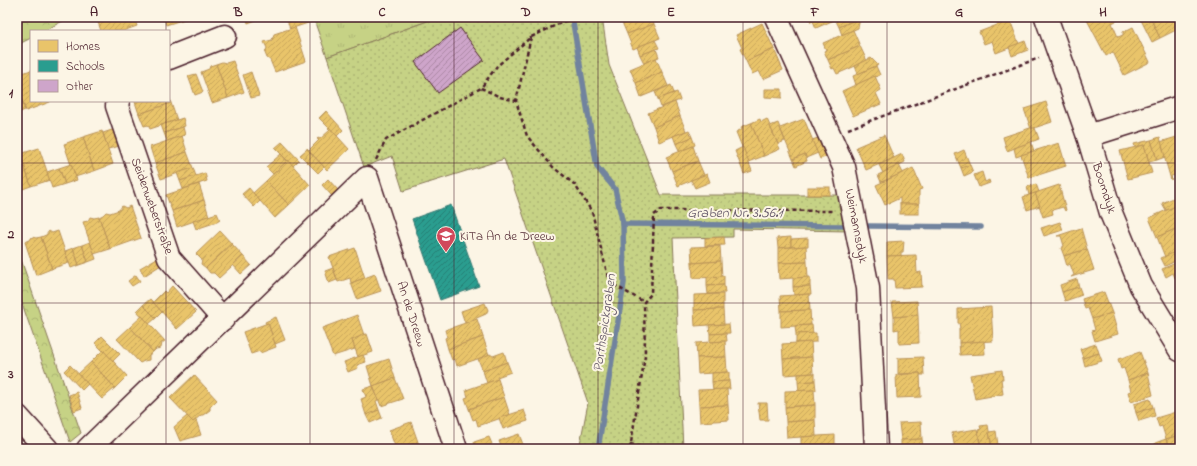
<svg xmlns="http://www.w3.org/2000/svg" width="1197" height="466" font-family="'Indie Flower',sans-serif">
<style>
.grass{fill:url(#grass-tufts);stroke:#887858}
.forest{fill:url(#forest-crowns);stroke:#887858}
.park{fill:url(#park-dots);stroke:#887858}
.homes{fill:url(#homes-hatch);stroke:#b99257}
.schools{fill:url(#schools-hatch);stroke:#347771}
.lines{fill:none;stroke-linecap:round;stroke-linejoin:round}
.stream{stroke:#71839e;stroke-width:5.5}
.building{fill:url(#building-hatch);stroke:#4a1f2b}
.minor-casing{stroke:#4a1f2b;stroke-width:25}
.path{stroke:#4a1f2b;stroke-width:2.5;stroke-dasharray:4 3;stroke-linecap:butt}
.minor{stroke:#fcf5e5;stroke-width:22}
.grid{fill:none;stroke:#4a1f2b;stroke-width:1;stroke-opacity:0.55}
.labels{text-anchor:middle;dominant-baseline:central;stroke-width:4;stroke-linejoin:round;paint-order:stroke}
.street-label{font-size:13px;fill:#4a1f2b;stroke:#fcf5e5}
.poi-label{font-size:13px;fill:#4a1f2b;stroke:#fcf5e5;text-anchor:start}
.water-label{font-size:14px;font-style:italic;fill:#5e5164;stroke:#fcf5e5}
.neatline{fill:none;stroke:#4a1f2b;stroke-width:1.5}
.grid-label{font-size:13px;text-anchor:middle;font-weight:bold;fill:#4a1f2b}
</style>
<defs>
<pattern id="grass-tufts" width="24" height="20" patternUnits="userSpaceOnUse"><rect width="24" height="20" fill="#c6d285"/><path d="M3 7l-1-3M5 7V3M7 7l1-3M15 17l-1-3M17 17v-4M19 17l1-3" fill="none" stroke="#acb473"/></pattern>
<pattern id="forest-crowns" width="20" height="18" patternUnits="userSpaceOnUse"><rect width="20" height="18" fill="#c6d285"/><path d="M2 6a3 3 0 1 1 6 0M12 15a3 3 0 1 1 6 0" fill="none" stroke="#acb473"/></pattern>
<pattern id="park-dots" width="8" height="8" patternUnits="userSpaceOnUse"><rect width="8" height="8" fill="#c6d285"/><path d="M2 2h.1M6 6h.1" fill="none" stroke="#acb473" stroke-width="1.8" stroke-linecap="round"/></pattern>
<pattern id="homes-hatch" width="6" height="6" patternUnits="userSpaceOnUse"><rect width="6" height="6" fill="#e9c46a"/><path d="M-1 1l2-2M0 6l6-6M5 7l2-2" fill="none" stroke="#c9a85c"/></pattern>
<pattern id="schools-hatch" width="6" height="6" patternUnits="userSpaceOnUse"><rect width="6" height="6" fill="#2a9d8f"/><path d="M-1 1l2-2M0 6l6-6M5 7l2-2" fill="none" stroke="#267f75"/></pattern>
<pattern id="building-hatch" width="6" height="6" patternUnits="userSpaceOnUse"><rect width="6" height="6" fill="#cea5ca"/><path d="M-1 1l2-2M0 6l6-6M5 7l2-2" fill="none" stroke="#a986a4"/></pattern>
</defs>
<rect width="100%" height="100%" fill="#fcf5e5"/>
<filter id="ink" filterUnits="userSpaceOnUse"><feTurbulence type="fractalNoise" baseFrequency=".025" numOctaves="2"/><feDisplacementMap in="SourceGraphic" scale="8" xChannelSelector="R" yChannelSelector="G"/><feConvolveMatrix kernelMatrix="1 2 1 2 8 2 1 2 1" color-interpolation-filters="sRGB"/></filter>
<g filter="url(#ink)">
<path class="grass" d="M313 17H439L327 57Z"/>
<g class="forest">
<path d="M17 17H70L44 31H31V38L17 45Z"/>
<path d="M17 248 81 433 70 442 17 289Z"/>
</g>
<path class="park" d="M439 17H602L609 65 661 195H843L851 231 733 229V237L673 238 683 449H579L588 403 504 159 403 191 392 156 364 167 327 57Z"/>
<g class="homes">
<path d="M103 17H134L137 26 123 31H101L97 19Z"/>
<path d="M164 17H191L166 25Z"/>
<path d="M246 17H264L248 23Z"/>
<path d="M286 17H313L314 21 290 29Z"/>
<path d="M629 17H651L654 24 627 34 621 20Z"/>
<path d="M809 17H841L816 28 813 21 811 22Z"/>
<path d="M841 17H858L860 18 839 27 835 19Z"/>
<path d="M1093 17H1117L1118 20 1112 23 1118 37 1123 35V32L1133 27 1150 62 1124 75 1113 52 1106 56 1087 20Z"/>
<path d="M1141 17H1150L1160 38 1152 42 1140 18Z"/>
<path d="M1150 17H1180V28L1160 38Z"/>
<path d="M860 18 858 28 842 35 839 27Z"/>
<path d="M1010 20 1019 44 996 53 992 41 984 44 979 32Z"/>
<path d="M762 23 774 49 746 61 740 49 742 48 736 35Z"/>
<path d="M654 24 660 38 633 49 627 34Z"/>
<path d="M295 27 306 61 275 72 270 60 267 58 265 53 267 48 264 42 272 40 274 34Z"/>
<path d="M853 30 860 46 828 60 824 51 826 50 823 43Z"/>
<path d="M655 40 659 48 640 55 637 47Z"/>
<path d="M1025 41 1028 50 1012 56 1009 47Z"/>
<path d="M860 46 867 61 837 74 834 68 832 69 828 60Z"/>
<path d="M656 49 659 57 644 63 640 55Z"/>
<path d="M774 49 783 70 763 79 759 71 752 74 746 61Z"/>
<path d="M656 58 662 72 636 83 630 69Z"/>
<path d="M871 58 878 65 858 74 855 66Z"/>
<path d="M233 61 244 92 228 98 216 64 222 62 226 63Z"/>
<path d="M216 64 228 98 212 103 201 72 209 69 210 66Z"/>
<path d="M876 66 880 75 856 85 853 76Z"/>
<path d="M31 70V101H50V102L26 111 17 86V75Z"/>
<path d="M251 72 259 96 251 98 243 75Z"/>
<path d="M662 72 668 86 641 97 636 83Z"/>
<path d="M196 74 203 92 195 95 188 76Z"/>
<path d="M875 76 881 90 876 93 881 104 853 116 842 91Z"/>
<path d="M671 85 674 93 658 99 655 92Z"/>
<path d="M765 89H782V98L765 97Z"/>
<path d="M17 92H19L25 110 18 113Z"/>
<path d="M677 92 680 100 661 107 658 99Z"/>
<path d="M169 97 171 103 139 114 135 102 139 101H169Z"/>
<path d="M675 102 680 116 654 127 648 113Z"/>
<path d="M1046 102 1052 122 1031 129 1024 109Z"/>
<path d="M171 103 177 120 150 129 148 125 144 126 139 114Z"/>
<path d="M326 111 343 130 337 136 319 118Z"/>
<path d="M680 116 686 131 659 142 654 127Z"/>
<path d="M183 118 185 126 164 133 161 125Z"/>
<path d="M760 119 761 122 767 119 780 149 764 156 751 123Z"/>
<path d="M804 119 818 153 806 158 805 154 793 159 780 128Z"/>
<path d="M751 123 764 156 748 162 736 132 742 129 741 127Z"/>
<path d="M778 123 785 141 778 144 770 126Z"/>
<path d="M183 127 185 135 167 141 164 133Z"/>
<path d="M329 127 349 149 327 170 307 149V148L309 150 319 140 317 139 318 138 320 139 330 130 328 128Z"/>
<path d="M1030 128H1035L1039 139 1007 151 1003 137Z"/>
<path d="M115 129 120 146 108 149 103 133Z"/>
<path d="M689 130 692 137 676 144 673 136Z"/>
<path d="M102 131 113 164 94 171 83 137Z"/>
<path d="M884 135 894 158 866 170 856 147Z"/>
<path d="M182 136 187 152 155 163 150 147Z"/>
<path d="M1180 136V152L1178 153 1180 161V174L1171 176 1172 179 1171 180 1160 142Z"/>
<path d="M83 137 94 171 75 177 64 144Z"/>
<path d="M692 137 695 145 680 152 676 144Z"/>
<path d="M821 137 828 156 820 159 812 140Z"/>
<path d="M1160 137 1165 157 1157 160 1151 140Z"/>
<path d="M1151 140 1157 160 1149 162 1144 145 1135 147 1134 144Z"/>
<path d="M282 142 299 160 293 166 275 148Z"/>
<path d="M1031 142 1034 151 1016 157 1014 148Z"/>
<path d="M1059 143 1066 166 1029 178 1021 155Z"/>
<path d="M1144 145 1152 173 1128 179 1120 151Z"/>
<path d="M693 146 698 161 672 171 666 157Z"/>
<path d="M743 147 752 171 744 174 735 151Z"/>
<path d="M39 148 50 180 31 186 20 154Z"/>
<path d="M307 149 324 167 318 173 300 155Z"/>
<path d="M964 150 970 165 961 168 955 154Z"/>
<path d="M187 152 193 168 161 179 155 163Z"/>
<path d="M20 154 31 186 17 191V155Z"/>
<path d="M281 154 287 161 273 174 266 167Z"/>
<path d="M805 154 807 161 796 166 793 159Z"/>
<path d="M902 154 905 162 883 173 879 165Z"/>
<path d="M288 160 310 185 289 205 266 181Z"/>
<path d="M698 161 704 175 678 186 672 171Z"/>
<path d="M71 164 77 180 65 184 59 168Z"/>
<path d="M899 165 903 173 881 182 878 175Z"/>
<path d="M970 165 973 172 964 176 961 168Z"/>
<path d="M59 168 65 184 52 188 47 172Z"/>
<path d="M193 168 196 176 180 181 177 173Z"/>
<path d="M913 168 922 189 919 190V204H900V198L885 205 876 185Z"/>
<path d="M982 172 985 182 989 180 990 183 979 187 974 175Z"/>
<path d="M205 173 207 181 183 189 180 181Z"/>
<path d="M707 174 710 182 695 188 691 180Z"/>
<path d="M328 179 338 190 332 196 322 185Z"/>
<path d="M266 181 289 205 275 218 253 193Z"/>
<path d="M199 184 204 200 172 211 166 195Z"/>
<path d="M1036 184 1039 192 1029 195 1027 187Z"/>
<path d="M1059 185 1066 210 1065 211 1063 207 1052 210 1053 214 1043 217 1035 193Z"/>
<rect x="807" y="187" width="23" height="8"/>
<path d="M249 188 260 201 254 207 242 194Z"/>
<path d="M1035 193 1040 206 1027 210 1023 197Z"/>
<path d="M1178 196 1180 205 1166 210 1162 203Z"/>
<path d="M204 200 209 216 177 227 172 211Z"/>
<rect x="900" y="204" width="19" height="10"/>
<path d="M1178 205 1180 209V227L1157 237 1149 218Z"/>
<path d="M122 206 126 208 130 206 141 238 110 249 99 217 103 215 106 212 110 213 119 210Z"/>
<path d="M217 213 220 220 217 222 196 229 193 221Z"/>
<path d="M90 217 94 218 99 217 110 249 94 254 83 222 88 221Z"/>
<path d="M1060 222 1063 230 1044 236 1041 228Z"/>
<path d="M1180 227V250L1165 257 1157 237Z"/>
<path d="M1081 228 1087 249 1064 256 1061 248 1064 246 1061 236H1057Z"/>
<path d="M49 231 52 233 58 231 69 263 53 268 52 269 41 237 46 235Z"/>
<path d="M220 231 232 244 206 268 201 264 202 260 196 254Z"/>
<path d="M32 237 36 238 41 237 52 269H51L36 275 25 242 30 240Z"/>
<path d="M724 237 725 245 705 246V238Z"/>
<path d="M791 237V247L778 248 777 238Z"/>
<path d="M808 238V246L791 247V239Z"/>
<path d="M904 241 903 252H901V256H887V242Z"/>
<path d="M90 242 96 259 88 262 82 245Z"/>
<path d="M232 244 243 256 219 278 214 273H210L206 268Z"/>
<path d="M82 245 88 262 79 265 73 248Z"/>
<path d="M720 246 721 261 692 263 691 247Z"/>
<path d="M806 246 807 262 778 263V248Z"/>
<path d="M73 248 79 265 71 268 65 251Z"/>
<path d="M355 248 365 278 351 283 350 278 338 282 329 257Z"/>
<path d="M1087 249 1094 270 1071 277 1074 275 1070 264 1067 266 1064 256Z"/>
<path d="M1180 250V259L1165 266 1161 258Z"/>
<path d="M916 255 917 273 921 272 922 287 895 288 894 279H888L887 256Z"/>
<path d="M243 256 251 265 241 274 233 265Z"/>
<path d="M157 258 161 265 144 276 140 268Z"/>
<path d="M721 261 722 277 693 278 692 263Z"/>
<path d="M807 262 808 277 779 279 778 263Z"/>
<path d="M1178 262 1180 267V276L1175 278 1173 273 1166 277 1162 269Z"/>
<path d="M333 268 337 280 329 283 325 271Z"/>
<path d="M375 274 381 291 357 299 351 283Z"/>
<path d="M136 275 140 281 132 286 128 281Z"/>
<path d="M724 276V285L707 286V277Z"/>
<path d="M810 277V286L793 287V278Z"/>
<path d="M1077 279 1079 287 1062 292 1060 285Z"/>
<path d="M724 285 725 293 708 294 707 286Z"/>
<path d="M172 286 196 312 177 329 153 302 164 291 166 293Z"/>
<path d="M810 286 811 294 794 295 793 287Z"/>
<path d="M1079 287 1082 295 1065 301 1062 292Z"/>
<path d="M1104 292 1112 313 1092 319 1088 308 1085 309 1082 299Z"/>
<path d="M723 294V309L694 310V295Z"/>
<path d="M809 294 810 310 781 311 780 296Z"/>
<path d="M150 299 162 312 156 318 143 305Z"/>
<path d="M917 301 918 315 894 317 892 302Z"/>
<path d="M485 303 488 310 486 314 465 323 461 311Z"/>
<path d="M143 305 156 318 149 324 137 311Z"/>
<path d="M991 307 993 341 959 343V328H960L959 323H958V309Z"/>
<path d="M723 309 724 324 695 326 694 310Z"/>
<path d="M810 310 811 325 781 327V311Z"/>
<path d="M1112 313 1118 334 1095 341 1092 331 1095 330 1092 319Z"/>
<path d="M357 315 364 335H365L352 340 355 349 333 356 322 328Z"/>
<path d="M918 315 919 343 899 344V329L894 330V317Z"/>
<path d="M142 316 165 341 162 343 161 348 156 349 153 352 130 327Z"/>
<path d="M276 317 285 340 275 344 268 323 266 324 265 322Z"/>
<path d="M477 319 483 337 448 349 445 338 447 337 445 330Z"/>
<path d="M268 323 276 347 260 353V351L251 354 243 332Z"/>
<path d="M729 324 730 333 710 334 709 325Z"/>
<path d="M812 325 813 334H796L795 326Z"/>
<path d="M130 327 153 352 149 355V360L144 361 140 363 117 339Z"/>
<path d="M726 333 727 341 710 342V334Z"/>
<path d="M816 333V342L796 343V334Z"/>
<path d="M365 334H367L373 352 358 357 352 340Z"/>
<path d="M102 336 120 354 113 361 95 343Z"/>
<path d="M483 337 489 355 457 366 455 359 452 360 448 349Z"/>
<path d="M725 341 726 357 697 358 696 343Z"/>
<path d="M984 341 985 354 960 355 959 343Z"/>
<path d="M811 342 812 357 783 359 782 344Z"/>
<path d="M1096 344 1099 353 1083 358 1080 349Z"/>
<path d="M103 350 127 376 115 388 91 362Z"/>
<path d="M504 352 507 362 483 371 478 359 490 354 493 356Z"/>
<path d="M1140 352 1148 373 1128 380 1124 368 1121 369 1118 359Z"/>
<path d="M1099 353 1102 361 1085 366 1083 358Z"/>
<path d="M363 355 366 362 357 365 358 368 348 372 344 362Z"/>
<path d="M726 357 727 372 698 374 697 358Z"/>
<path d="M812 357 813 373 784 375 783 359Z"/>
<path d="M923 357 924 375H920V373L898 374V358Z"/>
<path d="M389 359 395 378 373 386 367 366Z"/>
<path d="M91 362 115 388 102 399 78 374Z"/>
<path d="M507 362 511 372 497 377 498 379 487 383 483 371Z"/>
<path d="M70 365 88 384 82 390 64 371Z"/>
<path d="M1002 370 1003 379H1001L1003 394 975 399 970 375Z"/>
<path d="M729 372V381L712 382V373Z"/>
<path d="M815 373V381L798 382V374Z"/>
<path d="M920 373 921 397 897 398 896 375Z"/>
<path d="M1148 373 1153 395 1131 402 1128 392 1131 391 1128 380Z"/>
<path d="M194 375 217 400 210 407V410L203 415H201L193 422 170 398Z"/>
<path d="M395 378 403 399 381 406 373 386Z"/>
<path d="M498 379 504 397 469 409 465 398 468 397 466 390Z"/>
<path d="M729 381 730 389 713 390 712 382Z"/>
<path d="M815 381 816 390 799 391 798 382Z"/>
<path d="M373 386 378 400 376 401 379 410 366 415 361 399 366 397 363 389Z"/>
<path d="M727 389 728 405 699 406 698 390Z"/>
<path d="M814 390 815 405 785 407V391Z"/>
<path d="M77 392 82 408 74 411 69 395Z"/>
<path d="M504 397 510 415 478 426 476 419 473 420 469 409Z"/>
<path d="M1150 399 1153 407 1136 413 1134 404Z"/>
<path d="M758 403H767L768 420H760Z"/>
<path d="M728 405 729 420 700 422 699 406Z"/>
<path d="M815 405V420L786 422 785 407Z"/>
<path d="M1153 407 1155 416 1139 421 1136 413Z"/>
<path d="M379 410 382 418 370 423 366 415Z"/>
<path d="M524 410 528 421 503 429 499 418Z"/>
<path d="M1179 411 1180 416V435L1166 439 1162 426 1159 427 1156 418Z"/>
<path d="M187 416 193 422 196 420 201 435 180 441 174 427Z"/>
<path d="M815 420 816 436 787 438 786 422Z"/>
<path d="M411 422 418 442 396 449 389 430Z"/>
<path d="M921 422 922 439 901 440 899 423Z"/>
<path d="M988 425 992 449H981L978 430 981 429 980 426Z"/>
<path d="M977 429 981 449H955L952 433Z"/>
<path d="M996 431 998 445 992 446 989 432Z"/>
<path d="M519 434 524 447 519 449H502L499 441Z"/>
<path d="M835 435V444L801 445V437Z"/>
<path d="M1180 435V449H1169L1166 439Z"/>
<path d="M489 437 492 444 476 449 474 442Z"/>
<path d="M922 439 923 448 901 449V440Z"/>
<path d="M1166 439 1169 449H1157L1155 443Z"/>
<path d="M418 442 420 449H397Z"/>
</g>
<path class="schools" d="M451 205 479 286 440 300 412 219Z"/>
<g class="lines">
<g class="stream">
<path d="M572 17 597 167 615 189 623 224 624 283 598 449"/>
<path d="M623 224 846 226"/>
<path d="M869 226 981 227"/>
</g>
</g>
<path class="building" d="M460 28 484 60 438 93 415 62Z"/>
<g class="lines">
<defs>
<g id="minor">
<path d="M776 17 844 167 868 288 876 449"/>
<path d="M1046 17 1088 136 1111 213 1141 286 1180 350"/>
<path d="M169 58 225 36"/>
<path d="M118 101 117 106 169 258 223 319"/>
<path d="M1088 136 1180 107"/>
<path d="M17 416 47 449"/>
<path d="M88 449 367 178 456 449"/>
</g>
</defs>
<use href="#minor" class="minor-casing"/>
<g class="path">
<path d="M531 37 516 101 527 136 553 167 575 185 592 212 608 277 614 285 644 302"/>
<path d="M481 88 500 97 516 101"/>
<path d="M848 129 1039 58"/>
<path d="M376 160 386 140 481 88 497 66 531 37 573 17"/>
<path d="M630 444 648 449"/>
<path d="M630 449 645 356 644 302 651 294 654 215 661 210 832 211"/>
</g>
<use href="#minor" class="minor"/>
</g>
</g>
<path class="grid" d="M166 17V31M310 17V449M454 17V449M598 17V449M743 17V449M887 17V449M1031 17V449M166 101V449M17 163H1180M17 303H1180"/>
<defs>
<symbol id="school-pin" viewBox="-11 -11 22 30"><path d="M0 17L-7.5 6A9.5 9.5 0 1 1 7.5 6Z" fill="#d1495b" stroke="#fcf5e5"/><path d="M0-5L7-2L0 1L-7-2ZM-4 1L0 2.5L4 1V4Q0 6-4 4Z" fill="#fff"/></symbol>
</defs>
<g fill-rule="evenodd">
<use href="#school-pin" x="435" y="225" width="22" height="30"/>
</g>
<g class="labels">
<g class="street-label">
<text transform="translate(1104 188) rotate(72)">Boomdyk</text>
<text transform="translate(152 206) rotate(70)">Seidenweberstraße</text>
<text transform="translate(856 226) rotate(79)">Weimannsdyk</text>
<text transform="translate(411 314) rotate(72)">An de Dreew</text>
</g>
<g class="poi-label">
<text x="460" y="236">KiTa An de Dreew</text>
</g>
<g class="water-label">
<text x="735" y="213">Graben Nr. 3.56.1</text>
<text transform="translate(605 323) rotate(-82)">Porthspickgraben</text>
</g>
</g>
<rect width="1197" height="466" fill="none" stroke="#fcf5e5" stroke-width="44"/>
<rect x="30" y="30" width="140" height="72" fill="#fcf5e5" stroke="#b59f9b"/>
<rect x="38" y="40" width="20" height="12" fill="#e9c46a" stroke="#b59f9b"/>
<text x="66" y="50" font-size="12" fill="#4a1f2b">Homes</text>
<rect x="38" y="60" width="20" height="12" fill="#2a9d8f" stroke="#b59f9b"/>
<text x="66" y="70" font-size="12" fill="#4a1f2b">Schools</text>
<rect x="38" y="80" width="20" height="12" fill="#cea5ca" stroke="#b59f9b"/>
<text x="66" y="90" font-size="12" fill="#4a1f2b">Other</text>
<rect x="22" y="22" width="1153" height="422" class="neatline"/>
<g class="grid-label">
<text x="94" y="16">A</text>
<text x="238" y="16">B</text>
<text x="382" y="16">C</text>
<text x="526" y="16">D</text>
<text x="671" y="16">E</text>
<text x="815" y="16">F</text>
<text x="959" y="16">G</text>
<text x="1103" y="16">H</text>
<text x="11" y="97">1</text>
<text x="11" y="238">2</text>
<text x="11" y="378">3</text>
</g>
</svg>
